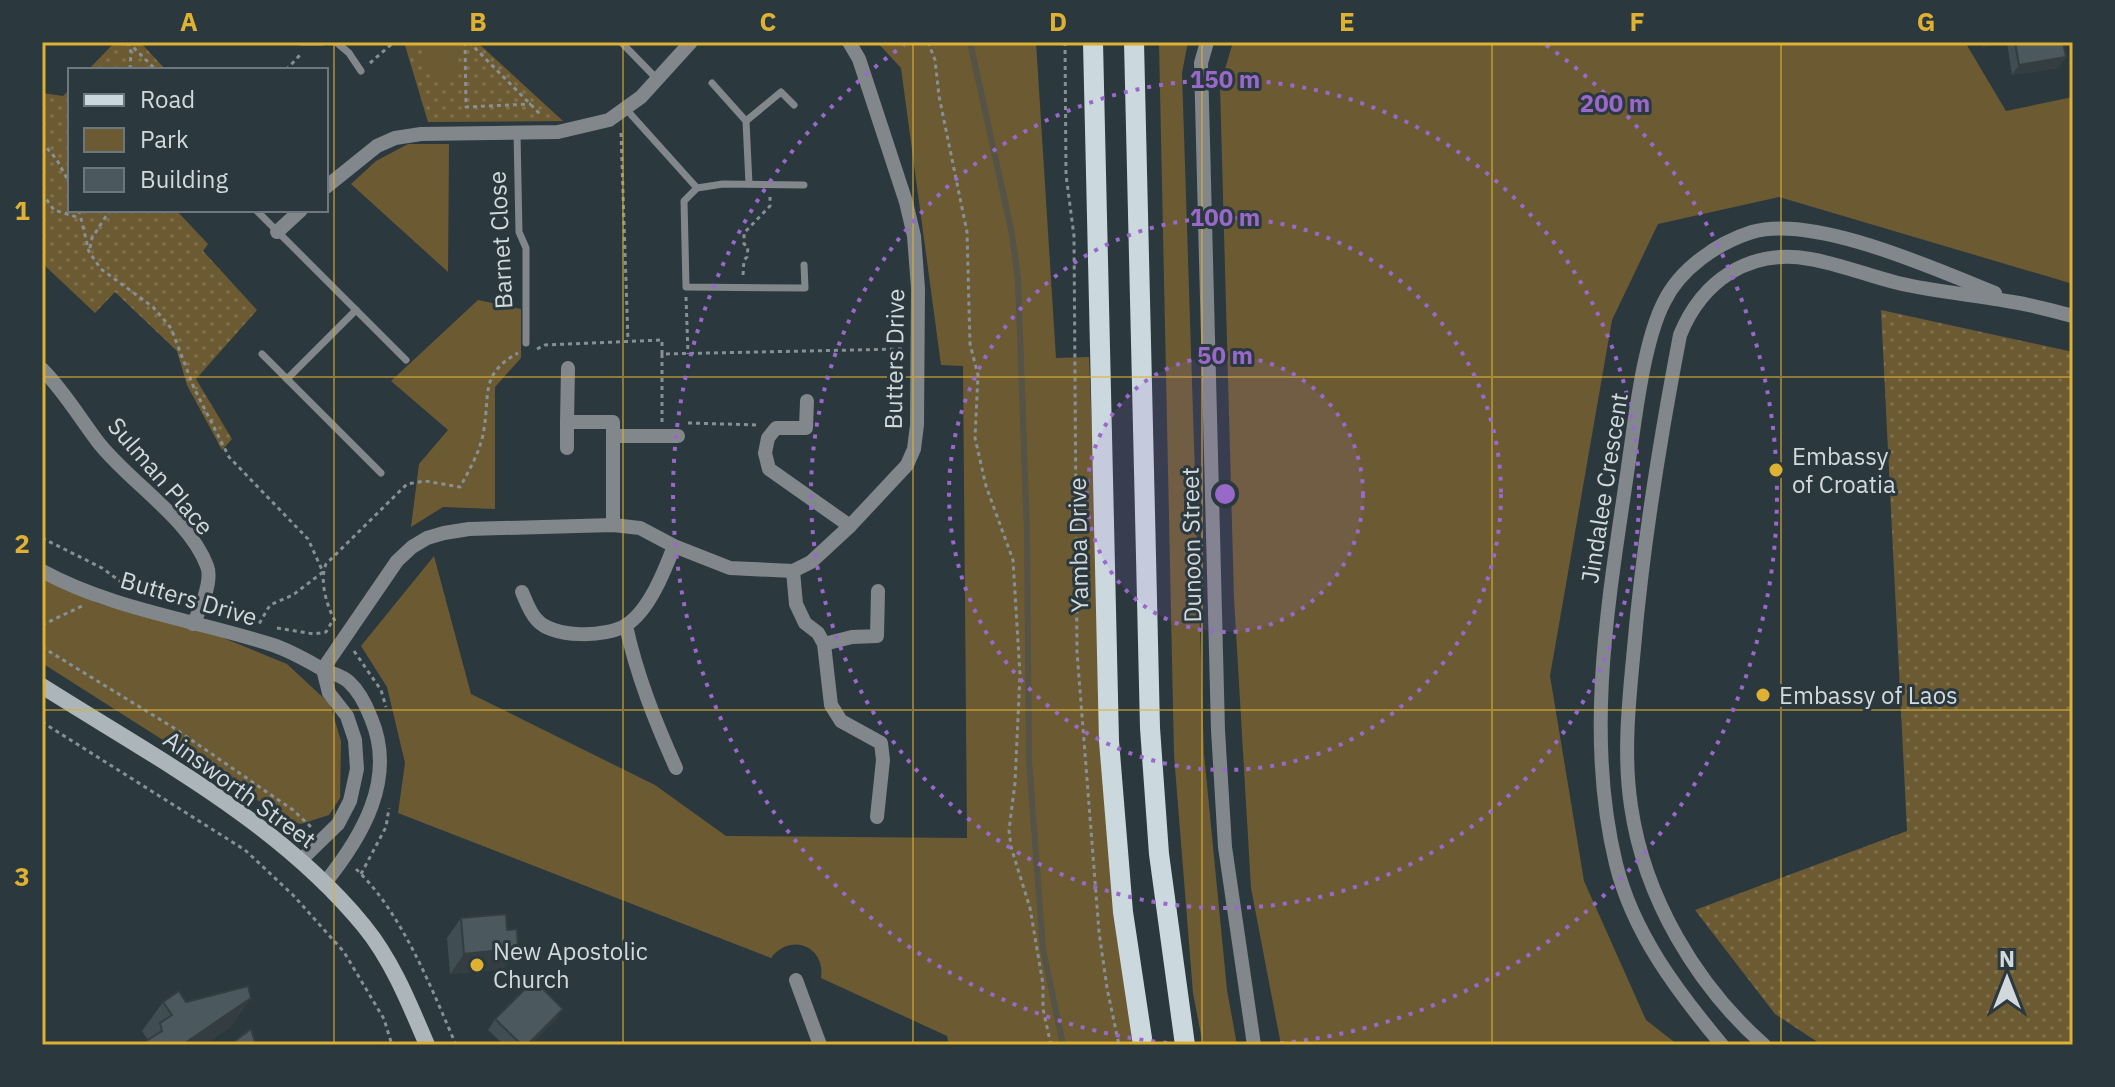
<svg xmlns="http://www.w3.org/2000/svg" width="2115" height="1087" font-family="'IBM Plex Sans',sans-serif">
<style>
.grass{fill:url(#grass-dots)}
.green{fill:#6c5b32}
.lines{fill:none;stroke-linecap:round;stroke-linejoin:round}
.stream{stroke:#555246;stroke-width:6}
.path{stroke:#869095;stroke-width:3;stroke-dasharray:4 4;stroke-linecap:butt}
.lane{stroke:#81878a;stroke-width:7}
.street{stroke:#81878a;stroke-width:14}
.secondary{stroke:#abb5ba;stroke-width:16}
.primary{stroke:#cbd9df;stroke-width:20}
.wall{fill:#404d52}
.shaded-wall{fill:#343e42}
.building{fill:#4b595f;stroke:#343e42;stroke-width:2}
.grid{fill:none;stroke:#deb133;stroke-width:2;stroke-opacity:0.55}
.ring{fill:none;stroke:#9969ca;stroke-width:4;stroke-dasharray:4 8}
.poi-dot{fill:#deb133;stroke:#2b383e;stroke-width:3}
.labels{text-anchor:middle;dominant-baseline:central;stroke-width:6;stroke-linejoin:round;paint-order:stroke}
.street-label{font-size:24px;fill:#d1d9dd;stroke:#2b383e}
.poi-label{font-size:24px;fill:#d1d9dd;stroke:#2b383e;text-anchor:start}
.centre{fill:#9969ca;stroke:#2b383e;stroke-width:4}
.ring-label{font-size:24px;text-anchor:middle;font-weight:bold;fill:#9969ca;stroke:#2b383e;stroke-width:6;stroke-linejoin:round;paint-order:stroke}
.neatline{fill:none;stroke:#deb133;stroke-width:3}
.grid-label{font-size:26px;text-anchor:middle;font-weight:bold;fill:#deb133}
</style>
<defs>
<pattern id="grass-dots" width="8" height="8" patternUnits="userSpaceOnUse" patternTransform="scale(2)"><rect width="8" height="8" fill="#6c5b32"/><path d="M2 2h.1M6 6h.1" fill="none" stroke="#80724f" stroke-width="1.8" stroke-linecap="round"/></pattern>
</defs>
<rect width="100%" height="100%" fill="#2b383e"/>
<g class="grass">
<path d="M115 42H140L166 70H88Z"/>
<path d="M404 42H477L563 121 428 122Z"/>
<path d="M70 89V210H176L208 244 203 251 257 310 196 379 232 439 222 450 187 385 177 351 115 292 95 313 42 263V93L63 96Z"/>
<path d="M1881 310 2073 352V1045H1822L1775 1014 1695 910 1907 831Z"/>
</g>
<g class="green">
<path d="M422 42H448L454 51 458 65 451 79 437 80 428 67Z"/>
<path d="M877 42H1036L1056 358 1089 357 1108 835 1133 1045H949L947 1036 821 978C826 946 790 932 771 958L398 813 405 763 387 687 361 646 434 556 471 694 655 785 726 836 967 838 963 366 941 365 901 68Z"/>
<path d="M1159 42H1188L1182 73 1204 754 1227 990 1237 1045H1203L1193 993 1174 755Z"/>
<path d="M1233 42H1965L2006 111 2073 97V284L1779 197 1658 224 1612 320 1550 676 1584 881 1646 1020 1678 1045H1281L1251 888 1234 598 1220 86Z"/>
<path d="M408 144H449L448 272 351 184 376 161Z"/>
<path d="M478 300 521 309V358L495 387V509L443 507 411 527 419 464 448 430 391 381Z"/>
<path d="M42 578 97 603 221 637 287 664 330 704 341 741 340 798 329 815 301 824 290 821 42 663Z"/>
</g>
<g class="lines">
<path class="stream" d="M970 42 1012 234 1018 279 1027 533 1029 761 1043 949 1063 1045"/>
<g class="path">
<path d="M127 42 131 52 130 70"/>
<path d="M128 42 156 70"/>
<path d="M465 42 466 107 531 104"/>
<path d="M469 42 542 116"/>
<path d="M928 42 935 60 939 96 967 232 970 344 978 375 975 438 986 486 1013 560 1020 674 1015 783 1009 830 1011 847 1030 908 1043 984V1009L1051 1045"/>
<path d="M1065 42 1066 175 1074 236 1077 652 1099 932 1107 988 1119 1045"/>
<path d="M370 63 394 42"/>
<path d="M286 70 300 55"/>
<path d="M621 133 628 341"/>
<path d="M42 142 57 160 70 184"/>
<path d="M42 193 54 210 80 218"/>
<path d="M79 210 89 252 101 269 153 307 171 328 194 388 229 457 308 539 323 572 293 595 270 605 259 624"/>
<path d="M90 248 92 238 110 210"/>
<path d="M743 275 744 260 747 257 748 247 744 244V233L770 206V197"/>
<path d="M686 297 688 354"/>
<path d="M537 349 545 345 662 340V354L903 349"/>
<path d="M662 422V354"/>
<path d="M688 423 760 425"/>
<path d="M42 538 102 568 132 590"/>
<path d="M335 621C327 606 319 581 326 564L407 484 425 481 460 487C470 469 481 450 484 429 490 393 480 374 518 353"/>
<path d="M42 625 82 606"/>
<path d="M277 628 314 634 326 632 333 620"/>
<path d="M42 647 174 728 293 810 312 828"/>
<path d="M354 651 381 690 386 707"/>
<path d="M42 722 245 850 293 895 344 952 384 1019 392 1045"/>
<path d="M356 869C402 913 431 987 456 1045"/>
<path d="M361 874 386 827 389 808"/>
</g>
<g class="lane">
<path d="M301 42H322"/>
<path d="M336 42 349 53 361 71"/>
<path d="M621 42 656 78"/>
<path d="M712 83 746 121"/>
<path d="M626 109 697 188 684 201 686 287 805 288 804 265"/>
<path d="M517 133 519 232 526 248V343"/>
<path d="M749 184 746 121 781 92 794 105"/>
<path d="M697 188 723 184 804 185"/>
<path d="M256 210 406 360"/>
<path d="M262 354 381 473"/>
<path d="M287 379 356 310"/>
</g>
<g class="street">
<path d="M1207 42 1201 63 1218 730 1225 847 1254 1045"/>
<path d="M326 187 377 146 395 138 421 134 558 132 609 120 641 97 691 42"/>
<path d="M277 232 301 210"/>
<path d="M568 368 567 422H613V525"/>
<path d="M42 369C64 391 79 417 98 442 129 482 189 518 207 566 213 581 200 610 193 624"/>
<path d="M807 401 806 428H776L768 438 765 453 769 469 850 526"/>
<path d="M567 422V448"/>
<path d="M614 436H678"/>
<path d="M42 571C114 610 196 620 273 645 291 651 306 660 322 669 331 673 343 676 349 682 360 692 366 705 371 718 397 779 362 837 324 884"/>
<path d="M793 571 796 604 805 623 818 633 824 644 831 705 841 721 881 743 883 760 877 817"/>
<path d="M522 592C526 601 530 613 537 620 553 638 606 638 626 625 649 611 665 570 674 546"/>
<path d="M626 626C637 676 655 721 676 768"/>
<path d="M824 644 852 637 877 636 878 591"/>
<path d="M301 860 338 824 350 801 357 769 355 740 347 716 329 693 323 669 397 561 412 547 427 538 444 533 469 529 613 525 640 528 674 546 730 568 793 571 811 562 850 526 907 465 914 449 917 425 918 288 914 236 906 202 859 59 849 42"/>
<path d="M796 980 820 1045"/>
<path d="M1722 1045C1677 991 1633 933 1616 864 1584 733 1609 598 1628 467 1635 420 1643 343 1664 302 1680 269 1717 243 1752 232 1814 214 1935 269 1995 293"/>
<path d="M1764 1045C1696 985 1644 897 1631 806 1623 754 1629 700 1634 648 1643 543 1660 439 1680 335 1702 281 1749 248 1810 259 1840 264 1869 276 1898 283 1936 292 1975 295 2013 302 2033 305 2053 311 2073 316"/>
</g>
<path class="secondary" d="M42 686C154 757 279 822 364 926 392 960 410 1005 427 1045"/>
<g class="primary">
<path d="M1093 42 1109 741 1123 912 1143 1045"/>
<path d="M1134 42 1150 728 1159 854 1185 1045"/>
</g>
</g>
<g class="wall">
<path d="M1983 42H2063L2066 57 2058 68 2012 75 2007 43 1983 47Z"/>
<path d="M461 918 504 969 450 974 447 938Z"/>
<path d="M163 1002H186L231 1027 148 1040 142 1031Z"/>
<path d="M563 1009 556 1019 530 1045H504L488 1030 495 1019Z"/>
</g>
<g class="shaded-wall">
<path d="M1987 42H2008L1983 47Z"/>
<path d="M2066 57 2058 68 2012 75 2019 65Z"/>
<path d="M518 948 504 969 450 974 464 954Z"/>
<path d="M251 998 231 1027 205 1045H182Z"/>
<path d="M563 1009 556 1019 530 1045H527Z"/>
</g>
<g class="building">
<path d="M2015 42H2063L2066 57 2019 65Z"/>
<path d="M506 914 507 930 517 929 518 948 464 954 461 918Z"/>
<path d="M534 980 563 1009 527 1045H522L495 1019Z"/>
<path d="M248 986 251 998 182 1045H140L162 1031 160 1023 172 1015 163 1002 179 991 186 1002Z"/>
<path d="M251 1029 256 1045H238L235 1041Z"/>
<path d="M384 1042V1045H332V1044Z"/>
</g>
<path class="grid" d="M334 42V1045M623 42V1045M913 42V1045M1202 42V1045M1492 42V1045M1781 42V1045M42 377H2073M42 710H2073"/>
<circle cx="1225" cy="494" r="138" fill="#9969ca" fill-opacity=".12"/>
<g class="ring">
<circle cx="1225" cy="494" r="138"/>
<circle cx="1225" cy="494" r="276"/>
<circle cx="1225" cy="494" r="414"/>
<path d="M1191 1045A552 552 0 0 1 904 45M1546 45A552 552 0 0 1 1259 1045"/>
</g>
<g class="poi-dot">
<circle cx="1776" cy="470" r="8"/>
<circle cx="1763" cy="695" r="8"/>
<circle cx="477" cy="965" r="8"/>
</g>
<g class="labels">
<g class="street-label">
<text transform="translate(500 240) rotate(-93)">Barnet Close</text>
<text transform="translate(894 359) rotate(-89)">Butters Drive</text>
<text transform="translate(161 476) rotate(49)">Sulman Place</text>
<text transform="translate(1604 488) rotate(-81)">Jindalee Crescent</text>
<text transform="translate(1078 545) rotate(-91)">Yamba Drive</text>
<text transform="translate(1191 545) rotate(-91)">Dunoon Street</text>
<text transform="translate(189 598) rotate(16)">Butters Drive</text>
<text transform="translate(240 789) rotate(36)">Ainsworth Street</text>
</g>
<g class="poi-label">
<text x="1792" y="456">Embassy<tspan x="1792" dy="28">of Croatia</tspan></text>
<text x="1779" y="695">Embassy of Laos</text>
<text x="493" y="951">New Apostolic<tspan x="493" dy="28">Church</tspan></text>
</g>
</g>
<circle cx="1225" cy="494" r="12" class="centre"/>
<g class="ring-label">
<text x="1225" y="88">150 m</text>
<text x="1615" y="112">200 m</text>
<text x="1225" y="226">100 m</text>
<text x="1225" y="364">50 m</text>
</g>
<rect width="2115" height="1087" fill="none" stroke="#2b383e" stroke-width="88"/>
<rect x="68" y="68" width="260" height="144" fill="#2b383e" stroke="#6d787e" stroke-width="2"/>
<rect x="84" y="94" width="40" height="12" fill="#cbd9df" stroke="#6d787e" stroke-width="2"/>
<text x="140" y="108" font-size="24" fill="#d1d9dd">Road</text>
<rect x="84" y="128" width="40" height="24" fill="#6c5b32" stroke="#6d787e" stroke-width="2"/>
<text x="140" y="148" font-size="24" fill="#d1d9dd">Park</text>
<rect x="84" y="168" width="40" height="24" fill="#4b595f" stroke="#6d787e" stroke-width="2"/>
<text x="140" y="188" font-size="24" fill="#d1d9dd">Building</text>
<g transform="translate(2007 979)" stroke="#2b383e" stroke-width="6" paint-order="stroke">
<path d="M0-6L14 30L0 20L-14 30Z" fill="#d1d9dd"/>
<text y="-12" font-size="22" font-weight="bold" text-anchor="middle" fill="#d1d9dd">N</text>
</g>
<rect x="44" y="44" width="2027" height="999" class="neatline"/>
<g class="grid-label">
<text x="189" y="31">A</text>
<text x="478" y="31">B</text>
<text x="768" y="31">C</text>
<text x="1058" y="31">D</text>
<text x="1347" y="31">E</text>
<text x="1637" y="31">F</text>
<text x="1926" y="31">G</text>
<text x="22" y="220">1</text>
<text x="22" y="553">2</text>
<text x="22" y="886">3</text>
</g>
</svg>
